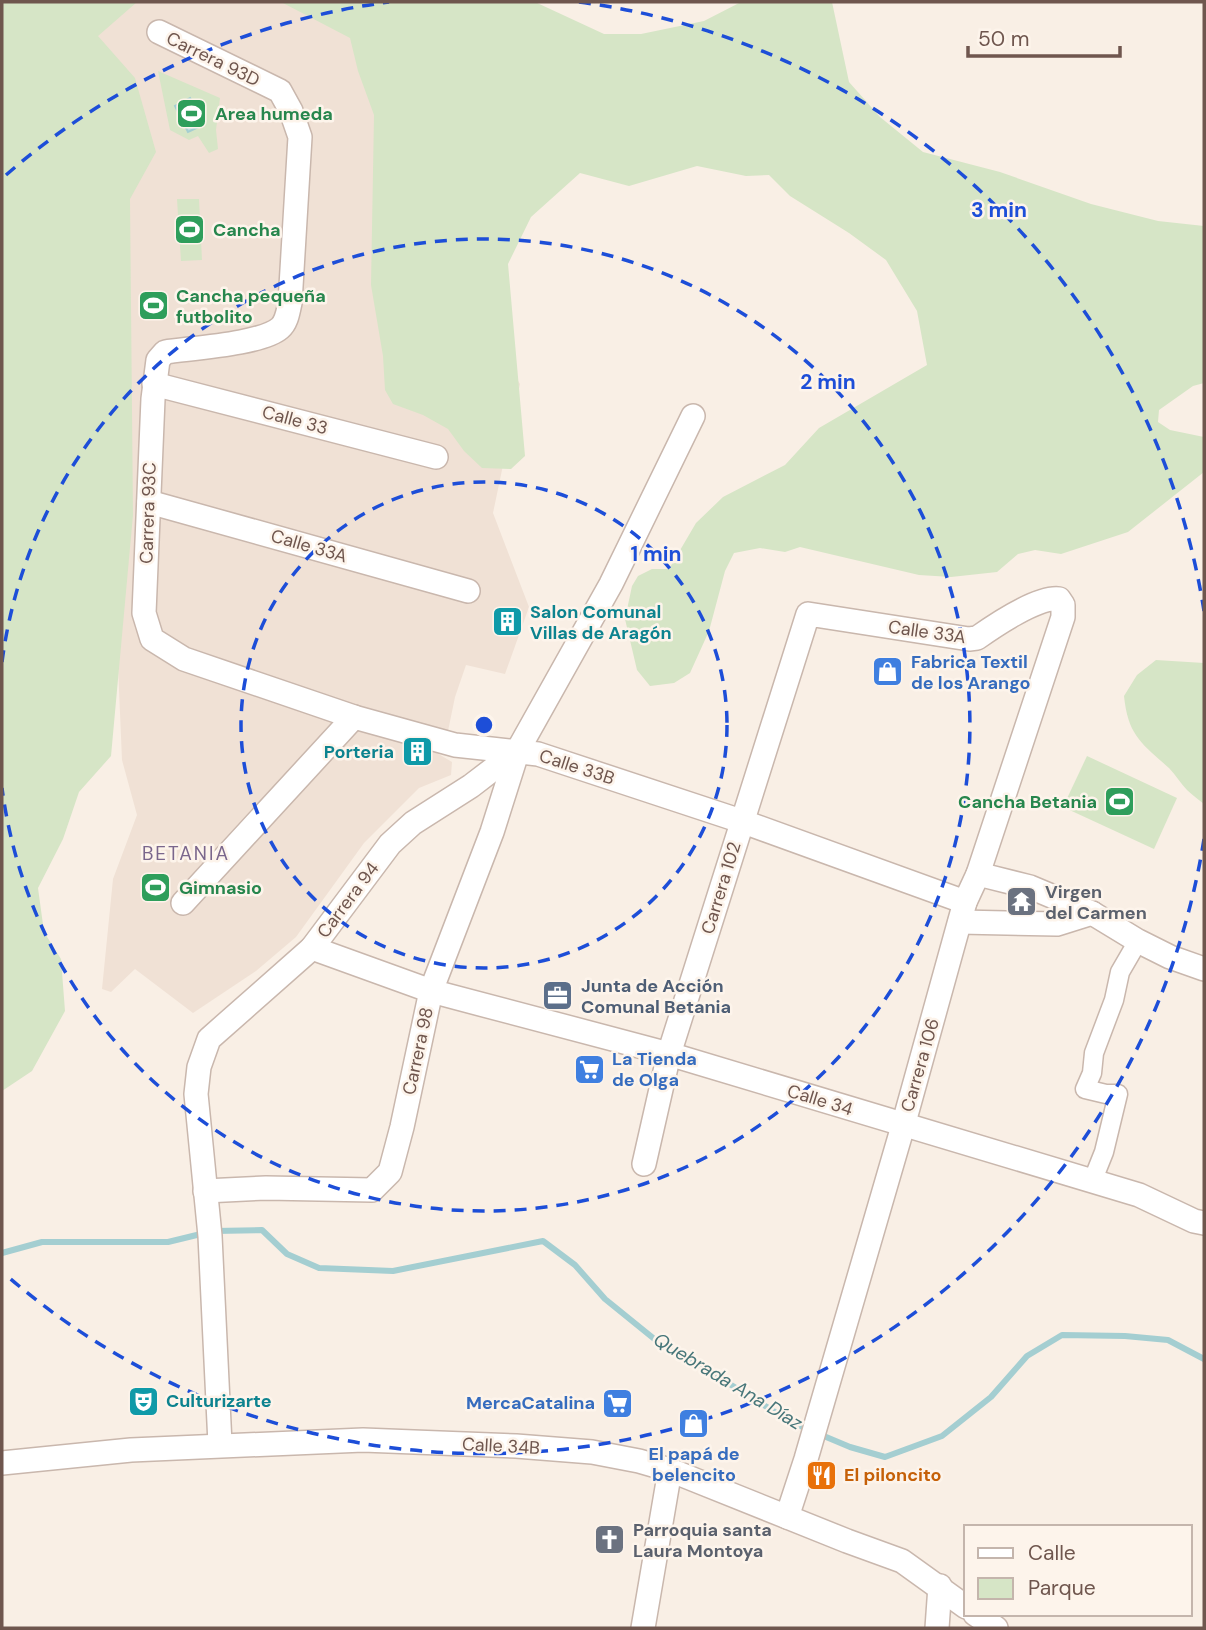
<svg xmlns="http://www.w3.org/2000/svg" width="1206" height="1630" font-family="'DM Sans',sans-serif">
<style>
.residential{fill:#f0e1d5}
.green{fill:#d6e5c6}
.water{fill:#bcdfe0;stroke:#a4ced1;stroke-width:2}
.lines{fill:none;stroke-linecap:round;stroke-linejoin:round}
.stream{stroke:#a4ced1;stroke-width:6}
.pedestrian-casing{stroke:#c9b7ad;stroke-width:21}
.minor-casing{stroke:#c9b7ad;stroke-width:26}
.pedestrian{stroke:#fff;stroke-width:18}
.minor{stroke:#fff;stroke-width:23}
.ring{fill:none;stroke:#1d4ed8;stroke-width:3.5;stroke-dasharray:12 9}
.labels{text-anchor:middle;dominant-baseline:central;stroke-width:5;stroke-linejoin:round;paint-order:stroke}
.street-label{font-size:18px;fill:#6f564e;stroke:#fdf4eb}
.leisure-label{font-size:18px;font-weight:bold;fill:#27864d;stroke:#fdf4eb;text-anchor:start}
.culture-label{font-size:18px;font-weight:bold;fill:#0d838f;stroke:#fdf4eb;text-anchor:start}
.shop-label{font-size:18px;font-weight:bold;fill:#366cbe;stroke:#fdf4eb;text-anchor:start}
.worship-label{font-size:18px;font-weight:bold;fill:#5b616d;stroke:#fdf4eb;text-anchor:start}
.service-label{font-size:18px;font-weight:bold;fill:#4e5e75;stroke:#fdf4eb;text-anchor:start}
.food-label{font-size:18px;font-weight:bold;fill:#c56008;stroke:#fdf4eb;text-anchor:start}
.neighbourhood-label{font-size:19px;letter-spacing:2px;fill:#7a668c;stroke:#fdf4eb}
.water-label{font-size:19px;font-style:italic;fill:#477679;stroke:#fdf4eb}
.centre{fill:#1d4ed8;stroke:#fdf4eb;stroke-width:3.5}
.ring-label{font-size:21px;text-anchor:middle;font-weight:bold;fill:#1d4ed8;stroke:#fdf4eb;stroke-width:5;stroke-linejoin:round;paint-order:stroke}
</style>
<rect width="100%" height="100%" fill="#f9efe5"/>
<path class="residential" d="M58 2H335L482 325 520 384 493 513 529 607 505 674 466 665 455 697 448 731 431 725 425 746 452 762 451 775 419 788 364 843 296 937 256 971 193 1013 135 969 111 992 102 989 113 879 137 815 122 760 116 619Z"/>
<g class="green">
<path d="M2 2H137L98 36 135 78 156 152 130 199 133 515 111 756 79 792 63 839 38 888 44 932 61 959 65 1011 32 1071 2 1091Z"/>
<path d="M281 2H535L604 34H641L704 21 741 2H832L849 82 880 117 923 152 1000 172 1091 204 1158 221 1204 226V383L1193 386 1159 410 1158 422 1170 430 1204 437V472L1128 532 1061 554 1035 550 1018 554 997 572 951 577 919 575 800 547 785 552 760 548 734 553 725 571 709 631 690 673 674 683 650 686 637 670 625 619 632 586 638 576 652 569H669L696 523 723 497 785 465 819 428 927 365 917 311 886 260 849 233 790 196 769 175 746 176 697 166 629 186 580 173 531 217 508 264 525 456 511 469 482 468 464 451 448 429 423 415 393 404 385 390 383 356 371 285 374 115 358 71 350 38Z"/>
<path d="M158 71 220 98 216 130 218 149 209 153 198 136 189 140 170 130Z"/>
<path d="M199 199 202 260 181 261 177 199Z"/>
<path d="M1156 660 1204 663V804C1198 799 1192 795 1187 790 1180 783 1176 775 1169 768 1141 743 1128 735 1124 696L1137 675Z"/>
<path d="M1087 756 1177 798 1154 849 1063 807Z"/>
</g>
<path class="water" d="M190 98 203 125 188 132 175 106Z"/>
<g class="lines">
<g class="stream">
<path d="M215 1231 262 1230 287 1254 319 1268 393 1271 543 1241 575 1265 605 1299 663 1346 702 1367 788 1420 809 1430"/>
<path d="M2 1253 42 1242H168L205 1233"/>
<path d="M819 1434 850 1447 885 1457 942 1436 991 1397 1027 1356 1062 1335 1125 1336 1168 1340 1204 1359"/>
</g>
<defs>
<path id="pedestrian" d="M1092 1182 1104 1152 1118 1094H1106L1085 1089 1092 1073 1094 1053 1114 1000 1120 972 1138 941"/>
<g id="minor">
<path d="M159 32 280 91 291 111 300 137 290 303C288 311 287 322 280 328 262 344 191 348 165 352L158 360 153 399 144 613 152 639 184 659 354 717 455 745 538 754 741 821 965 902"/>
<path d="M154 384 436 457"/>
<path d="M149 502 468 591"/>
<path d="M978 874 1030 887 1092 913"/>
<path d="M183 903 354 717"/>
<path d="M960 922 1057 924 1092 913 1138 941 1170 957 1204 969"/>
<path d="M312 948 431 991 669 1054 1139 1195 1194 1221 1204 1223"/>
<path d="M644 1164 669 1054 808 614 969 639 977 638C994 626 1038 596 1059 599L1063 605V617L978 874 965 902 903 1126 806 1459 787 1517"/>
<path d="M205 1191 266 1188 372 1190 390 1172 402 1127 431 991 492 832 518 750"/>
<path d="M220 1444 210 1236 196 1094 199 1067 209 1039 312 948 390 844 413 823 471 786 518 750 611 584 693 416"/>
<path d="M2 1463 131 1450 363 1440 516 1446 592 1452 639 1461 670 1470 847 1541 902 1561 966 1607"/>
<path d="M975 1614 996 1628"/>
<path d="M643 1628 670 1470"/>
<path d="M937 1628 940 1586"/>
</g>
</defs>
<use href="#pedestrian" class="pedestrian-casing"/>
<use href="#minor" class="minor-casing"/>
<use href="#pedestrian" class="pedestrian"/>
<use href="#minor" class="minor"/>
</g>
<g class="ring">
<circle cx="484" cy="725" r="243"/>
<path d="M2 662A486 486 0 1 1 2 788"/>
<path d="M1204 839A729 729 0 0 1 6 1275M6 175A729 729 0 0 1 389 2M579 2A729 729 0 0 1 1204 611"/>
</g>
<defs>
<symbol id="stadium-square" viewBox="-11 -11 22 22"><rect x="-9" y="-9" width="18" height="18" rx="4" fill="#2e9e5b" stroke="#fdf4eb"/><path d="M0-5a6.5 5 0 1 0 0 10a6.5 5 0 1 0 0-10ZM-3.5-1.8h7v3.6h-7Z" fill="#fff"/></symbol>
<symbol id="building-square" viewBox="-11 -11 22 22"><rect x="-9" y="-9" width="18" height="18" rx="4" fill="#0f9aa8" stroke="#fdf4eb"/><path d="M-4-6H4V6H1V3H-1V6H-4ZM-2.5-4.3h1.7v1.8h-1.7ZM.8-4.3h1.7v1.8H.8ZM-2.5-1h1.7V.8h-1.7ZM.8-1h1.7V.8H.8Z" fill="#fff"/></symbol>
<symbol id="shop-square" viewBox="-11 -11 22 22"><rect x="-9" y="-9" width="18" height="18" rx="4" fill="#3f7fe0" stroke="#fdf4eb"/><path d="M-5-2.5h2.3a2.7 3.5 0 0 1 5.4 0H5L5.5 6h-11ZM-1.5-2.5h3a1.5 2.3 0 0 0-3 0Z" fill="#fff"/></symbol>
<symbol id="temple-square" viewBox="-11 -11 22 22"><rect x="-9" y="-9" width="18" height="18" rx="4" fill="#6b7280" stroke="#fdf4eb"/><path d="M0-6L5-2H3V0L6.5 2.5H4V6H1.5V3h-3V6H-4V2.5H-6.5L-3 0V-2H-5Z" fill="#fff"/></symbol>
<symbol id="office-square" viewBox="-11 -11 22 22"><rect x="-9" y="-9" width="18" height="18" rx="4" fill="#5c6f8a" stroke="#fdf4eb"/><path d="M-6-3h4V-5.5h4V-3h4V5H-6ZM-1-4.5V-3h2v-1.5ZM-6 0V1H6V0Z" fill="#fff"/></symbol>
<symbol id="supermarket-square" viewBox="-11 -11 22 22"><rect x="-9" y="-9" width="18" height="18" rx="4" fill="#3f7fe0" stroke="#fdf4eb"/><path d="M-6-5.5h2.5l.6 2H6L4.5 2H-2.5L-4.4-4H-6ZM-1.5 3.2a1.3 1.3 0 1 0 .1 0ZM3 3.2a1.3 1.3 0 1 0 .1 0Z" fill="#fff"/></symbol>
<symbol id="theatre-square" viewBox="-11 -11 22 22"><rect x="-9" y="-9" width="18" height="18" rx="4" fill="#0f9aa8" stroke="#fdf4eb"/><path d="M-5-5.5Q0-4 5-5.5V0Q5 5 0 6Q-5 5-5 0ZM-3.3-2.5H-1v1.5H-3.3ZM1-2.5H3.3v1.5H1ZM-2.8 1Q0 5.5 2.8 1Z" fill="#fff"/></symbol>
<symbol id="restaurant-square" viewBox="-11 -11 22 22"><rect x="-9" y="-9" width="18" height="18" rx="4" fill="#e8710a" stroke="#fdf4eb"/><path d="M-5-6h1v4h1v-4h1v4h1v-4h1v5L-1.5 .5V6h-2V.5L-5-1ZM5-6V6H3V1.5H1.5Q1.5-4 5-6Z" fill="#fff"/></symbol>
<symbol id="church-square" viewBox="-11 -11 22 22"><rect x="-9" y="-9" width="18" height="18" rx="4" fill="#6b7280" stroke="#fdf4eb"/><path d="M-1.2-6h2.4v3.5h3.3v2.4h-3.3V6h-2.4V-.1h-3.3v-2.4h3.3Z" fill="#fff"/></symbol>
</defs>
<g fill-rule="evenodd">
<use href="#stadium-square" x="174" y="96" width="35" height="35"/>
<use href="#stadium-square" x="172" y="212" width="35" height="35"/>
<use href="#stadium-square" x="136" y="288" width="35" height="35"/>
<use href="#building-square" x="490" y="604" width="35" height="35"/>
<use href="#shop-square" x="870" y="654" width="35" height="35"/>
<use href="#building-square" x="400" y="734" width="35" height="35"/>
<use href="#stadium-square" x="1102" y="784" width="35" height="35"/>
<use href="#stadium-square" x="138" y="870" width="35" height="35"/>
<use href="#temple-square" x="1004" y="884" width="35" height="35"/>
<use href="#office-square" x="540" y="978" width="35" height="35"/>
<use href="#supermarket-square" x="572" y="1052" width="35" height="35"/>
<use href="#theatre-square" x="126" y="1384" width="35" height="35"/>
<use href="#supermarket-square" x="600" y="1386" width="35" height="35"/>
<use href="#shop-square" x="676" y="1406" width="35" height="35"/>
<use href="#restaurant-square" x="804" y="1458" width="35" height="35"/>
<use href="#church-square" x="592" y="1522" width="35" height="35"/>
</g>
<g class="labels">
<g class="street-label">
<text transform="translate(213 59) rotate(26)">Carrera 93D</text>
<text transform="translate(295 420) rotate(15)">Calle 33</text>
<text transform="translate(148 513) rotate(-88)">Carrera 93C</text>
<text transform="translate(309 546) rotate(16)">Calle 33A</text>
<text transform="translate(927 632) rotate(8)">Calle 33A</text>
<text transform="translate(577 767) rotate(18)">Calle 33B</text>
<text transform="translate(721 888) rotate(-73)">Carrera 102</text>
<text transform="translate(348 900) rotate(-53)">Carrera 94</text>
<text transform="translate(418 1051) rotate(-78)">Carrera 98</text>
<text transform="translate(920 1065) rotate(-74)">Carrera 106</text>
<text transform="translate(820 1100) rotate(17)">Calle 34</text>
<text transform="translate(501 1446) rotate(3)">Calle 34B</text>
</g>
<g class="leisure-label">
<text x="215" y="114">Area humeda</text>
<text x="213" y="230">Cancha</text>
<text x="176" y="296">Cancha pequeña<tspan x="176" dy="21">futbolito</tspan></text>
<text x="1097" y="802" text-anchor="end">Cancha Betania</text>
<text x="179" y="888">Gimnasio</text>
</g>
<g class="culture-label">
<text x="530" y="612">Salon Comunal<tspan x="530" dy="21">Villas de Aragón</tspan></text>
<text x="394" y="752" text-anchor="end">Porteria</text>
<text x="166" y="1401">Culturizarte</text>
</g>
<g class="shop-label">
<text x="911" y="662">Fabrica Textil<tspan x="911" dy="21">de los Arango</tspan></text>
<text x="612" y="1059">La Tienda<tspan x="612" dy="21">de Olga</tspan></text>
<text x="595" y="1403" text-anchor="end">MercaCatalina</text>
<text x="694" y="1454" text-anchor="middle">El papá de<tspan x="694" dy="21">belencito</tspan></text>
</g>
<g class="worship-label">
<text x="1045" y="892">Virgen<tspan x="1045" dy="21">del Carmen</tspan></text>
<text x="633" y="1530">Parroquia santa<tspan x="633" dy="21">Laura Montoya</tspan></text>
</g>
<g class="service-label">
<text x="581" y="986">Junta de Acción<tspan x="581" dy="21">Comunal Betania</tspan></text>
</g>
<g class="food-label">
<text x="844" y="1475">El piloncito</text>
</g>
<g class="neighbourhood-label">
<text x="186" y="853">BETANIA</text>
</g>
<g class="water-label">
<text transform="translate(728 1381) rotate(31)">Quebrada Ana Díaz</text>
</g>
</g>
<circle cx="484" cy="725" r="10" class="centre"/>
<g class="ring-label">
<text x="999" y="217">3 min</text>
<text x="828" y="389">2 min</text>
<text x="656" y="561">1 min</text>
</g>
<rect width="1206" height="1630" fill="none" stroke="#6f564e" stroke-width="7"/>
<rect x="964" y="1525" width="228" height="91" fill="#fdf4eb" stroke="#c4b5ac" stroke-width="2"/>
<rect x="978" y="1548" width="35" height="10" fill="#ffffff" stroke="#c4b5ac" stroke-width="2"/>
<text x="1028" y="1560" font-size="21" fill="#6f564e">Calle</text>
<rect x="978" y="1578" width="35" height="21" fill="#d6e5c6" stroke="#c4b5ac" stroke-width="2"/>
<text x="1028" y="1595" font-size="21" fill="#6f564e">Parque</text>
<path d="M968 46v10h152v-10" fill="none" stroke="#6f564e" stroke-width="3.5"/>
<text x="978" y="46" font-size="21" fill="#6f564e" stroke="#fdf4eb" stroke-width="5" paint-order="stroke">50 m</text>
</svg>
